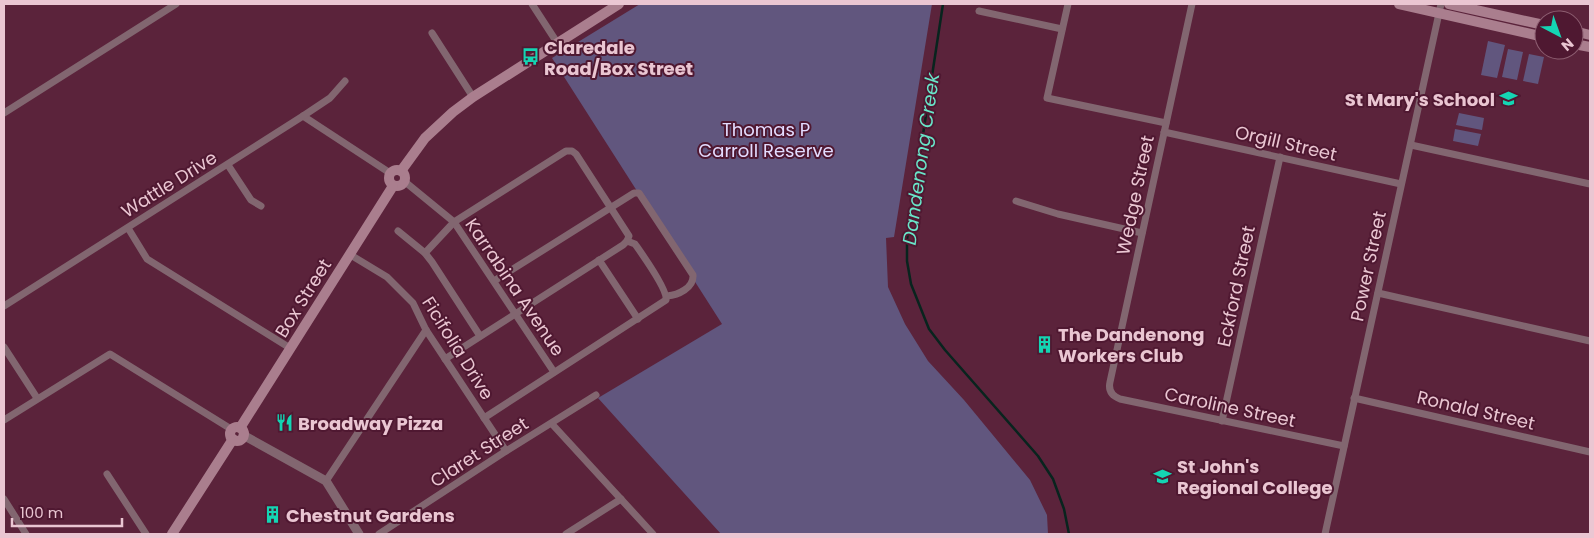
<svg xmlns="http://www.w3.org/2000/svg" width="1594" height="538" font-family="Poppins,sans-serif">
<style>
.green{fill:#61567e}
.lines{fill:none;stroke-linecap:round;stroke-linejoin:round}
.stream{stroke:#08241e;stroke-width:2.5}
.minor{stroke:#826670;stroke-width:7}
.tertiary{stroke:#826670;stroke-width:9}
.secondary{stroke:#aa7e8e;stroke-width:10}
.labels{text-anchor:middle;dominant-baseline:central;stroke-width:4;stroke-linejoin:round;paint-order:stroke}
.poi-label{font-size:18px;font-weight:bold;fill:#eac6d2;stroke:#4f1831;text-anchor:start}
.park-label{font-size:18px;fill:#e3dcff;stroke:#4f1831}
.street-label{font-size:18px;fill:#eac6d2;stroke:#4f1831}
.water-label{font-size:19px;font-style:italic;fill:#69e6c9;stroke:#4f1831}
</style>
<rect width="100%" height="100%" fill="#5b233b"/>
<g class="green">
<path d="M640 4H932L894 237 886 238 888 287 905 324 928 361 964 400 1030 480 1047 515 1048 534H721L598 398 722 324 552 58Z"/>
<path d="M1488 41 1505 45 1497 78 1481 75Z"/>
<path d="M1508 49 1523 52 1517 80 1502 77Z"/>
<path d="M1529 54 1544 57 1538 84 1523 81Z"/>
<path d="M1459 113 1484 118 1482 130 1456 125Z"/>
<path d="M1455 129 1481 134 1478 146 1453 141Z"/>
</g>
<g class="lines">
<path class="stream" d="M943 4 907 239V261L911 284 929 329 945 350 1038 456 1053 479 1064 509 1069 534"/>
<g class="minor">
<path d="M532 4 558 44"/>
<path d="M1068 4 1047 98 1166 123"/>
<path d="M1192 4 1110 382C1108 391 1112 396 1120 399L1344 446"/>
<path d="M979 11 1062 29"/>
<path d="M432 33 473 97"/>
<path d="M4 113 176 4"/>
<path d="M303 116 390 173"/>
<path d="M1164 132 1401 184"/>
<path d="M1411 145 1590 184"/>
<path d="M228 165 251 200 261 206"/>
<path d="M404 181 454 222 554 372"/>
<path d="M1016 201 1058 214 1142 233"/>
<path d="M128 228 147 259 290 348"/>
<path d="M398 231 425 253 432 262 480 336"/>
<path d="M425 253 454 222 566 151H572L576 154 629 236 627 241 623 245 445 359"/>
<path d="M349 254 387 277 413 303 426 330 506 451"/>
<path d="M599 260 638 319"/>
<path d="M494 281 634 193H639L693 275C694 288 678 295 667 296"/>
<path d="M1378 293 1590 341"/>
<path d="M4 306 303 116 330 98 345 81"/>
<path d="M4 347 37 398"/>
<path d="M1354 398 1590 452"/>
<path d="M484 418 666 300C668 290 642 254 635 244L627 241"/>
<path d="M4 420 110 354 231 429"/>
<path d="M1222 421 1280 157"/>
<path d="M552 424 653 534"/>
<path d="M107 474 146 534"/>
<path d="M326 481 426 330"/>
<path d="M4 499 26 534"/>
<path d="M379 534 506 451 596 395"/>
<path d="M566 534 621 499"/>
<path d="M1325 534 1441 4"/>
</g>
<path class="tertiary" d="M243 435 326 481 359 534"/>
<g class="secondary">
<path d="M1399 4 1544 37"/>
<path d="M1449 4 1544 25"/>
<path d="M1574 31 1590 35"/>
<path d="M1574 44 1590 47"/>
<circle cx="397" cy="178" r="8"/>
<path d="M401 171 425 138 453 112 473 97 619 4"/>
<circle cx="237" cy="434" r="7"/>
<path d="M240 428 393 186"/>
<path d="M172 534 233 439"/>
</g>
</g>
<defs>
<symbol id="bus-bare" viewBox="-9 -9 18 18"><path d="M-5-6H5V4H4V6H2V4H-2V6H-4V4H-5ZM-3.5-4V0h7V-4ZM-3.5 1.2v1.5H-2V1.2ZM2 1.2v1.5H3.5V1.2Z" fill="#14d5b3" stroke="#4f1831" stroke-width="2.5" paint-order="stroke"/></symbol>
<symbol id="school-bare" viewBox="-9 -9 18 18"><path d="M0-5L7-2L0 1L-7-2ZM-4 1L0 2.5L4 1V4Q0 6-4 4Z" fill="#14d5b3" stroke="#4f1831" stroke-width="2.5" paint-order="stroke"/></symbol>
<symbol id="building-bare" viewBox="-9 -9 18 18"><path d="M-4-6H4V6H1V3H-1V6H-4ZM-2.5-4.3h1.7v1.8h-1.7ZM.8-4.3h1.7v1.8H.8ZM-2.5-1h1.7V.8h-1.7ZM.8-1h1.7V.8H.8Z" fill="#14d5b3" stroke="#4f1831" stroke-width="2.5" paint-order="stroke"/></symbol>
<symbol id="restaurant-bare" viewBox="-9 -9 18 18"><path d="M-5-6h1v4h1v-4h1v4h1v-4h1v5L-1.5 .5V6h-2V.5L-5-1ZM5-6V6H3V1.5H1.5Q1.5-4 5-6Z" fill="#14d5b3" stroke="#4f1831" stroke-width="2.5" paint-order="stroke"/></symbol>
</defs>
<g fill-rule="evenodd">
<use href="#bus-bare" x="518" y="44" width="25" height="25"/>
<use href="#school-bare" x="1496" y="86" width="25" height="25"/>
<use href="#building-bare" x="1032" y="332" width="25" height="25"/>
<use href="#restaurant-bare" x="272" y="410" width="25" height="25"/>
<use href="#school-bare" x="1150" y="464" width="25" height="25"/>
<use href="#building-bare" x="260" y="502" width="25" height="25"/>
</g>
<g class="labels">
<g class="poi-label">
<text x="544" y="47">Claredale<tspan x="544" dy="21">Road/Box Street</tspan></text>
<text x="1495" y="99" text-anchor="end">St Mary's School</text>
<text x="1058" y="334">The Dandenong<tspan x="1058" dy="21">Workers Club</tspan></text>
<text x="298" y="423">Broadway Pizza</text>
<text x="1177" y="466">St John's<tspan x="1177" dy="21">Regional College</tspan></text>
<text x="286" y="515">Chestnut Gardens</text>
</g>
<g class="park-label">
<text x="766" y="129">Thomas P<tspan x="766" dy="21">Carroll Reserve</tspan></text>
</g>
<g class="street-label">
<text transform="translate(1286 143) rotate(13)">Orgill Street</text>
<text transform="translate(169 184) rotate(-32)">Wattle Drive</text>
<text transform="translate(1135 195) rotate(-78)">Wedge Street</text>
<text transform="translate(1368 266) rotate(-78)">Power Street</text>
<text transform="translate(1236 286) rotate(-78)">Eckford Street</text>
<text transform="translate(515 287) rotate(56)">Karrabina Avenue</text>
<text transform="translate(303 298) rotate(-58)">Box Street</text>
<text transform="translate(458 348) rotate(58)">Ficifolia Drive</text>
<text transform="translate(1230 407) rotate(12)">Caroline Street</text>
<text transform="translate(1476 410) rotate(13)">Ronald Street</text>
<text transform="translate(479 452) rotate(-33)">Claret Street</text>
</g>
<g class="water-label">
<text transform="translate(921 159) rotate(-82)">Dandenong Creek</text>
</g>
</g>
<rect width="1594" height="538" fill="none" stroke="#eac6d2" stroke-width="10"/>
<g transform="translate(1559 35) rotate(139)"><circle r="24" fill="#4f1831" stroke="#8d5e71"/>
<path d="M0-4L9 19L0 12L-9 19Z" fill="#14d5b3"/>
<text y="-8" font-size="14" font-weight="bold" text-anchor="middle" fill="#eac6d2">N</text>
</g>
<path d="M12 518v8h110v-8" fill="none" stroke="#eac6d2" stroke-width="2.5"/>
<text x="20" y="518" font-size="15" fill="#eac6d2" stroke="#4f1831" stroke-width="4" paint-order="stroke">100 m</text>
</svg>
